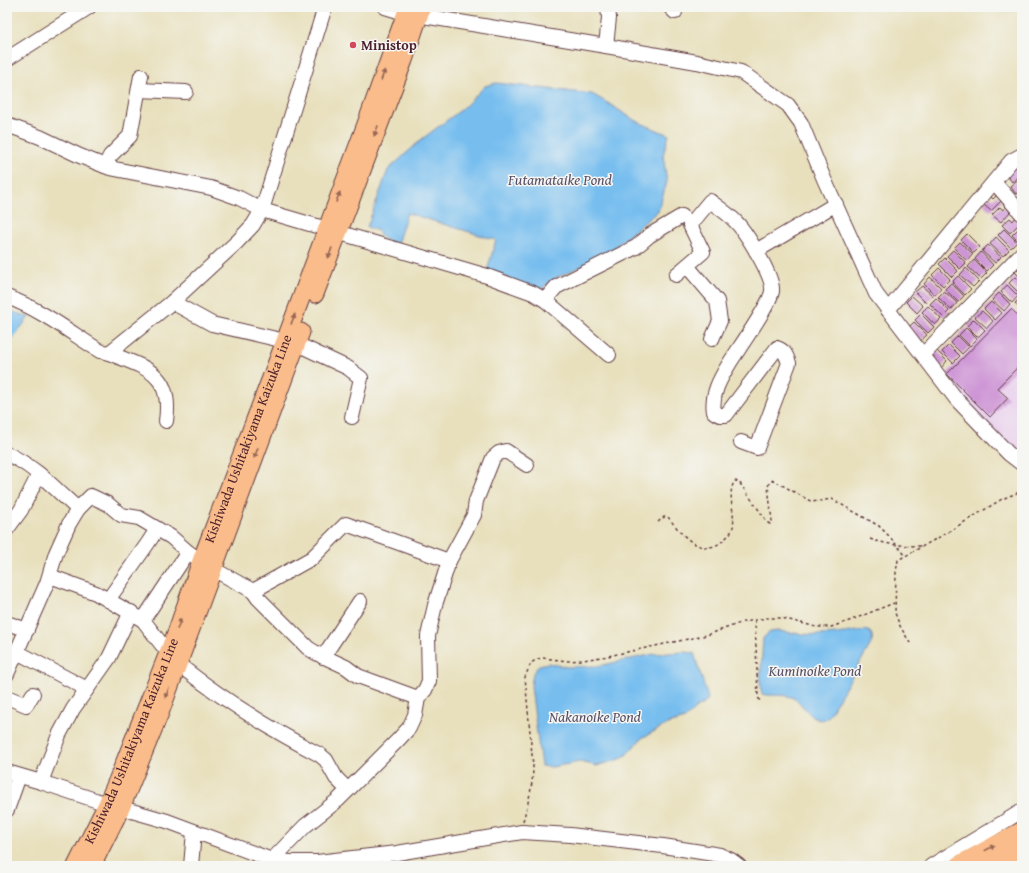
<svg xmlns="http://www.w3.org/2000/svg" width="1029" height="873" font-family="'Gentium Book Plus',serif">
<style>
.built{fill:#e9d1ed}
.water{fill:#77beef;stroke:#606e8d}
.building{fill:#ce95d5}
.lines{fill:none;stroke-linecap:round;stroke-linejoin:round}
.minor-casing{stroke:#623c41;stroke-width:16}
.major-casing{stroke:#623c41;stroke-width:19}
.highway-casing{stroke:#623c41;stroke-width:22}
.path{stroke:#623c41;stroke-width:1.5;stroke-dasharray:3 3;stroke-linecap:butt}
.minor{stroke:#fff;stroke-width:14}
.major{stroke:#f9bc8a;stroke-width:17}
.highway{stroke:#f9bc8a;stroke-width:20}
.oneway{fill:#996656}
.poi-dot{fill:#d1495b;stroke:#f6f6f2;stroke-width:1.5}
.labels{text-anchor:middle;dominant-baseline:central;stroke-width:3;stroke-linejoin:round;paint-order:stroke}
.poi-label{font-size:14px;font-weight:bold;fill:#4a1f2b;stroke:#f6f6f2;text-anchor:start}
.street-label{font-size:14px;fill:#4a1f2b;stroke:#f6f6f2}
.water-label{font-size:15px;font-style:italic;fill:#584f66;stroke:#f6f6f2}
</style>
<rect width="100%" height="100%" fill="#f6f6f2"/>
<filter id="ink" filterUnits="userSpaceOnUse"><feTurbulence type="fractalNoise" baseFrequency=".025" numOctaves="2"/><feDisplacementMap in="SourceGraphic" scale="8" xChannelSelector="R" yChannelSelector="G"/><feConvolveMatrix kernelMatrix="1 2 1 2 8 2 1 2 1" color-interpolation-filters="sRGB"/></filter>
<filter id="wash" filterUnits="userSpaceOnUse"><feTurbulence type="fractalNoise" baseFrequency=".012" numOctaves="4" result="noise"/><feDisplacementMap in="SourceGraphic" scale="16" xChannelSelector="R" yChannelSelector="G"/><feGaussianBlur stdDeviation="0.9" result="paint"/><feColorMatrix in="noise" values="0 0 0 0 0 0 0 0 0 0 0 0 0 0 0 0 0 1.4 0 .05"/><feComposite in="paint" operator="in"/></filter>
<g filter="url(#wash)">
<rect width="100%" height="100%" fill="#e8e0bd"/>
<path class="built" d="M1011 305 1022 317V464L941 379Z"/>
<g class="water">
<path d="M496 83 592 94 606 102 636 121 669 135 663 155 667 182 658 211 607 254 554 279 539 291 487 271 496 240 407 213 397 244 383 239 378 231 367 227 388 170 422 139 462 109 485 86Z"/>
<path d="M7 310 29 317 9 343 7 349Z"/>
<path d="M778 631C801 634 820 637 843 633 849 633 865 628 870 632 875 637 871 644 868 649L828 717C814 728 805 704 793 698 784 693 773 697 762 694L760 685 763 638 770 632Z"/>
<path d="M685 652 694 653 708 698 706 702 696 708 685 719 668 724 642 738 623 758 597 766 580 762 552 767 541 766 531 686 533 673 539 665 548 663 567 667 598 666 654 654Z"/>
</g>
<g id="blocks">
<g class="building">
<path d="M1018 165 1022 170V174L1012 182 1006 174Z"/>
<path d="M1022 176V189L1016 194 1010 186Z"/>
<path d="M997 195 1002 200 991 211 983 204 990 196 993 199Z"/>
<path d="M1006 206 1011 211 1001 222 992 215 1000 207 1003 210Z"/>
<path d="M1016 217 1021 222 1010 233 1002 225 1010 218 1013 221Z"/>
<path d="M1019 228 1022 230V241L1020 243 1012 235Z"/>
<path d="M1004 229 1017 242 1011 248 998 235Z"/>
<path d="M967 234 980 247 974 253 961 240Z"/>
<path d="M996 237 1009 250 1003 256 990 244Z"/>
<path d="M960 242 973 254 967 261 954 248Z"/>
<path d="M988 245 1001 257 995 263 982 251Z"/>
<path d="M953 250 966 263 960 269 947 256Z"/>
<path d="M981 252 993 265 987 271 975 259Z"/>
<path d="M945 258 958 271 952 277 939 264Z"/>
<path d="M974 260 987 273 981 279 968 267Z"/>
<path d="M1022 266V279L1015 272Z"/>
<path d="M939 268 950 279 943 286 932 275Z"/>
<path d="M966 268 979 281 973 287 960 275Z"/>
<path d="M958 276 971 289 965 295 952 282Z"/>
<path d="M930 277 941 288 935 295 924 284Z"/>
<path d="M1015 277 1022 283V292L1020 294 1009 283Z"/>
<path d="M951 283 964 296 958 302 945 289Z"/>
<path d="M1007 285 1018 296 1012 303 1001 292Z"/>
<path d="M922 286 933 296 926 303 915 292Z"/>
<path d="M944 291 957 303 951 310 938 297Z"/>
<path d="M999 293 1010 304 1004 311 992 300Z"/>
<path d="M912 296 923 306 917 313 906 302Z"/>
<path d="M1022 297V311L1015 303Z"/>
<path d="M936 298 949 311 943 317 930 304Z"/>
<path d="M991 302 1002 313 995 320 984 309Z"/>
<path d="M928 306 941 319 935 325 922 312Z"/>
<path d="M1011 309 1022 319V363L997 388 1008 398 990 417 947 374Z"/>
<path d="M982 311 993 321 987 328 975 317Z"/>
<path d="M921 314 934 327 928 333 915 320Z"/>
<path d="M974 319 985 330 978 337 967 326Z"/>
<path d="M914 322 927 335 920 341 908 328Z"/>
<path d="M966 328 977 339 970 346 959 335Z"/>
<path d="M958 336 969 347 962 354 951 343Z"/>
<path d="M949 345 960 356 953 363 942 352Z"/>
<path d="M936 350 947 361 941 368 930 357Z"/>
</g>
</g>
</g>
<g filter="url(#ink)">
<use href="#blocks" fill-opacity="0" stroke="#623c41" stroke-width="1"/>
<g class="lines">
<defs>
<g id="minor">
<path d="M385 7 405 13 606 46 697 62 741 72 788 105 801 123 824 179 876 294 957 400 1009 454 1022 464"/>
<path d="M670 7 675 12"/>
<path d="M606 46 609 18 608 7"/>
<path d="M7 59 89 7"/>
<path d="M139 90 186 92"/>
<path d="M7 125 40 137 80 156 110 168 211 188 239 198 262 210 487 276 533 293 545 300 609 355"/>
<path d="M105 166 110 156 130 136 141 76"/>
<path d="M994 182 1022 214"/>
<path d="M756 251 836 204"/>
<path d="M687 266 717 301 720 321 712 339"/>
<path d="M676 275 703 252 690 225 710 201C718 207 727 213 734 220 745 230 774 277 772 291 771 303 737 351 729 364 720 379 711 394 714 412L720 415H726L777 348C785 351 786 355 789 363L757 448 741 442"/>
<path d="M7 297C40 309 70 332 100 351L109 353 172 302 237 242 253 225 262 210 325 7"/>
<path d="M545 300 556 287 636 247 650 235 682 216"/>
<path d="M172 302 212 324 285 341"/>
<path d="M888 310 1011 161 1022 155"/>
<path d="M297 344 348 368 361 378 352 417"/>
<path d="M109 353C146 368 173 373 166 421"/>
<path d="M923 355 1022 253"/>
<path d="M7 454C35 466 56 490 78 509L91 496 108 504 121 515 139 518 171 537 188 552 213 569 253 591 258 598 308 648 316 653 346 667 358 676 418 698 425 690 429 681 428 636 435 605 449 561 474 515 476 501 493 458 499 453 506 451 527 465"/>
<path d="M7 529 21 510 39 474"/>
<path d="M50 576 96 593 143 620 162 645 169 649"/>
<path d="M253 591 312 558 346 524 449 561"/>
<path d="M108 600 148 543 157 529"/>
<path d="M143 620 188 552"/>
<path d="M7 623 27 630"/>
<path d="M17 652 87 689"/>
<path d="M323 657 360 601"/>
<path d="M178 664C222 699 270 729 320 755L326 760 336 778 348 790"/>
<path d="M7 674 47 583 56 553 69 524 78 509"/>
<path d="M7 697 26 705 33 694"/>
<path d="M7 772 41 782 107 804 167 821 272 860 290 862H317L397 853 522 832 570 835 663 846 720 855 731 860 739 866"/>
<path d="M41 782 59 735 73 709 109 658 131 612"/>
<path d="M7 810 19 776"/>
<path d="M272 860 305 826 338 800 398 740 409 728 415 715 418 698"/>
<path d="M191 866 194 832"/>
<path d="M931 866 1022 811"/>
</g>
<g id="major">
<path d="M315 294 404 60 422 7"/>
<path id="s1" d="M76 866 107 804 117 781 176 633 201 561 285 341 366 124 408 7"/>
<path d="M92 866 121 808 160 713 301 332"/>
</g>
<g id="highway">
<path d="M959 866 1022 832"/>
<path d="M989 866 1022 849"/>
</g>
</defs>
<use href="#minor" class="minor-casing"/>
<use href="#major" class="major-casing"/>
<use href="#highway" class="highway-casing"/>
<g class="path">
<path d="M658 522 664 517H668C680 532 698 557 720 543 725 539 732 533 733 527 736 514 726 492 735 481L739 482 768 523 770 524 772 521 768 486 770 482 773 480 812 502 832 499 879 526 889 536 906 556"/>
<path d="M870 539C888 545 904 546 923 546"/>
<path d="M755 620 758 697 761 703"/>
<path d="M910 643 900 626 895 613 896 572 898 560 943 535 1002 499 1022 491"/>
<path d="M523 821C528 803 533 786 533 766L525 677 531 663 537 659 543 658 568 661 583 660 608 656 707 635 743 622 768 618H782L816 627H831L849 621 894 603"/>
</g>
<use href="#minor" class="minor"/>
<use href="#major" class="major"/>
<use href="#highway" class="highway"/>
</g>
<defs><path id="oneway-solid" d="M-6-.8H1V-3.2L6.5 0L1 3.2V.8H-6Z"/></defs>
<g class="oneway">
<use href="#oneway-solid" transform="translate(383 75) rotate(-70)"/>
<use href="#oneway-solid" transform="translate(376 131) rotate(111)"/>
<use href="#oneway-solid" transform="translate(338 197) rotate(-69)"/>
<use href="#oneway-solid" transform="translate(330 253) rotate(110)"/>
<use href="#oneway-solid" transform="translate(293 319) rotate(-70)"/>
<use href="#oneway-solid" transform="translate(256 453) rotate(111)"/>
<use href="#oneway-solid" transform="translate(179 624) rotate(-71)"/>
<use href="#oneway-solid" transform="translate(167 693) rotate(110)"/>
<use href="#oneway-solid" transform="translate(990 848) rotate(-28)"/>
</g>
</g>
<circle class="poi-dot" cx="353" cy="45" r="4"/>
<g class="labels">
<g class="poi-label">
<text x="361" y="45">Ministop</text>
</g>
<g class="street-label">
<text stroke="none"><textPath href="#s1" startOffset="461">Kishiwada Ushitakiyama Kaizuka Line</textPath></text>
<text stroke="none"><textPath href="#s1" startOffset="137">Kishiwada Ushitakiyama Kaizuka Line</textPath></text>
</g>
<g class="water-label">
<text x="560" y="179">Futamataike Pond</text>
<text x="815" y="670">Kuminoike Pond</text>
<text x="595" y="716">Nakanoike Pond</text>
</g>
</g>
<rect width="1029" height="873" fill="none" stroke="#f6f6f2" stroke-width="24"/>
</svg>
